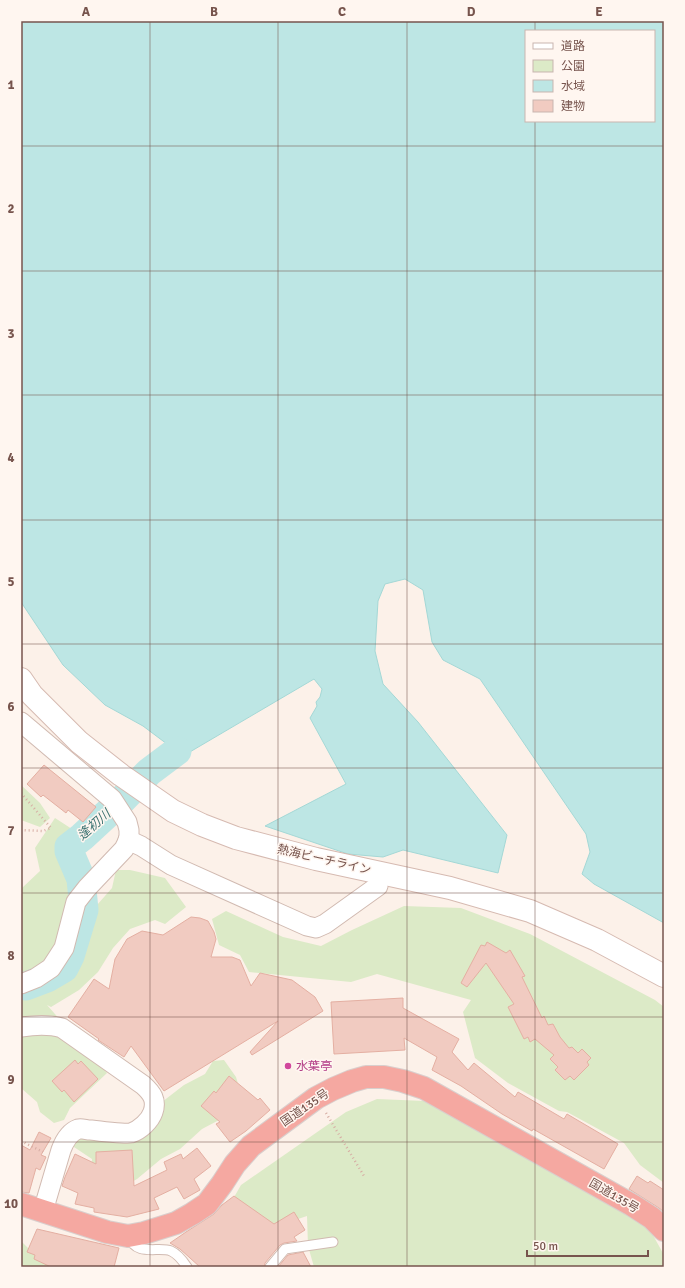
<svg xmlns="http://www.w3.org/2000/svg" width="685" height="1288" font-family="Signika,'Noto Sans JP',sans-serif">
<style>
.green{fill:#dceac7}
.water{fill:#bde6e4;stroke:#a4d8d6;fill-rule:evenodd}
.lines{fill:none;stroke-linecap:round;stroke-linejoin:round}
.river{stroke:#bde6e4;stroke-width:29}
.building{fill:#f1cbc1;stroke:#e4afa2}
.lane-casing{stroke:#d1bab1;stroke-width:11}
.street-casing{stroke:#d1bab1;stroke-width:21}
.secondary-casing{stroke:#d6bab1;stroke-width:24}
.highway-casing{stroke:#d9cfcd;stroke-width:24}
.path{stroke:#d7aea4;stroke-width:2.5;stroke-dasharray:1 3;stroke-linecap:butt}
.lane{stroke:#fff;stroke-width:9}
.street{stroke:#fff;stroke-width:19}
.secondary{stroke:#fff;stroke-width:22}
.highway{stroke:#f5a8a1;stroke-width:22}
.grid{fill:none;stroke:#77544d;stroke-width:1;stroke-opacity:0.55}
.hotel-dot{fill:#d1479c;stroke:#fff6f0;stroke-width:1.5}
.labels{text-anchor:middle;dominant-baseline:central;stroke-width:3;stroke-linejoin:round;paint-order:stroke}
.street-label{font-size:12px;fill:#77544d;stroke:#fff6f0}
.hotel-label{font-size:12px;fill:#b23c85;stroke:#fff6f0;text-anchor:start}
.water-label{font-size:13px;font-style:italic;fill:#3d7473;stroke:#fff6f0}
.neatline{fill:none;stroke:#77544d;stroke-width:1.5}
.grid-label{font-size:13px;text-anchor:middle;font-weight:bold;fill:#77544d}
</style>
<rect width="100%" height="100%" fill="#fcf1e9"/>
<g class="green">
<path d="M21 785 40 803 50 818 40 827 21 820Z"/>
<path d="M55 818 75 831 79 839 82 858 67 899 47 986 75 930 112 888 116 870H130L165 878 186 907 165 924 155 920 130 929 113 948 98 972 79 990 51 1007 47 1005 107 1073 70 1108 64 1120 54 1123 40 1112 37 1102 21 1088V890L22 888 40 871 35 848Z"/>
<path d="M404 906 461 908 530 934 655 1000 664 1007V1183L640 1165 624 1143 567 1112 559 1111 508 1083 475 1058 463 1012 471 1000 377 974 351 982 249 972 240 955 219 945 212 919 226 911 283 937 321 946 352 930Z"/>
<path d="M224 1060 236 1077 241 1094 221 1119 202 1129 180 1149 161 1159 137 1179 116 1191 91 1177 92 1159 74 1147V1142L87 1135 129 1138 162 1102 184 1085 205 1074 213 1061Z"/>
<path d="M377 1099 425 1101 451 1111 649 1228 664 1255V1267H314L308 1246 307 1216 259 1232 233 1199 241 1185 346 1112Z"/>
<path d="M21 1241 30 1250 54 1267H21Z"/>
</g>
<path class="water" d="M21 21H664V923L594 884 582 874 590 852 586 834 480 679 443 660 432 642 423 590 405 579 385 584 378 601 375 651 383 684 418 722 507 835 498 873 403 850 383 857 348 854 265 826 346 784 310 718 317 706 316 702 320 697 322 689 314 679 183 756 143 726 105 705 63 665 21 602ZM526 31H654V121H526Z"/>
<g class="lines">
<path class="river" d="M26 986 47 978 64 968 70 956 84 910 81 879 69 851V847L82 837 121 801 149 772 177 751"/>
</g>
<g class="building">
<path d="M44 765 96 807 83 822 68 810 66 813 43 795 41 797 27 784Z"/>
<path d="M191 917 200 918 208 921 214 932 216 939 211 957H232L240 960 251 986 260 973 292 980 315 997 323 1011 252 1055 250 1052 278 1021 164 1091 131 1046 124 1057 98 1040 99 1039 68 1017 94 979 109 989 115 959 127 939 142 931 163 935Z"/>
<path d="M487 942 506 953 510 950 525 976 522 977 542 1018 544 1016 548 1025 553 1024 560 1037 569 1048 572 1047 578 1053 582 1049 591 1058 587 1062 589 1065 574 1080 570 1076 565 1080 555 1070 558 1067 550 1059 554 1055 535 1039 530 1042 528 1037 524 1039 508 1007 514 1004 486 963 467 987 461 983 481 945 485 946Z"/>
<path d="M403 998V1008L459 1039 452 1052 468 1070 474 1063 515 1097 518 1092 564 1119 567 1114 618 1144 604 1169 533 1129 532 1131 502 1114 461 1086 432 1070 437 1057 404 1038 405 1050 334 1054 331 1002Z"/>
<path d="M75 1060 78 1064 81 1061 98 1079 74 1102 64 1090 62 1092 52 1081Z"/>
<path d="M229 1076 258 1100 260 1098 270 1110 246 1131 230 1142 216 1124 220 1122 201 1106 214 1091 216 1093Z"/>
<path d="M39 1132 51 1138 41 1155 46 1157 40 1170 36 1168 29 1193 21 1192V1145L30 1150Z"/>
<path d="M197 1148 211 1166 194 1179 200 1190 184 1199 177 1187 154 1198 159 1209 127 1217 94 1212V1208L75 1204 78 1193 62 1186 65 1177 75 1154 96 1164V1152L132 1150 134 1186 167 1170 164 1162 181 1154 183 1159Z"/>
<path d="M637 1176 648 1183 650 1181 664 1190V1212L659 1208 629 1189Z"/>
<path d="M234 1196 274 1224 294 1212 305 1230 294 1237 297 1241 284 1243 280 1245 265 1263 264 1267H200L180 1249 170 1243 186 1232 214 1214 222 1205Z"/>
<path d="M37 1229 119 1248 114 1267H51L34 1259 35 1255 27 1252Z"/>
<path d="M303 1252 311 1267H278L288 1255Z"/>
</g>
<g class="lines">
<defs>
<g id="lane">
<path d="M129 1237C136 1257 159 1246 171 1251 178 1254 183 1261 187 1267"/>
<path d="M270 1267 285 1249 333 1242"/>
</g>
<g id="street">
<path d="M21 722 112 799 127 822 129 830V839L124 849 87 888 76 902 64 948 51 968 36 978 21 984"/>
<path d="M128 840 141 846 171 865 307 926 316 928 325 924 378 886"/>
<path d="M21 1027C35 1025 49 1024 62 1028L143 1085C152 1093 157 1100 153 1112 150 1121 140 1130 131 1133 125 1134 98 1131 91 1130 86 1130 82 1128 78 1129 70 1132 64 1142 61 1150L43 1211"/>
</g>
<path id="secondary" d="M21 679 32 695 79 742 121 775 173 811 202 825 236 838 316 859 450 888 530 911 597 940 664 976"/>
<path id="highway" d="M21 1204 107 1232 128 1236 144 1233 176 1223 192 1214 207 1204 222 1184 235 1164 251 1146 316 1098 333 1089 352 1081 366 1077H384L403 1081 424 1088 632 1205 652 1218 664 1230"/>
</defs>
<use href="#lane" class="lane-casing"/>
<use href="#street" class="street-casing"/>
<use href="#secondary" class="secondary-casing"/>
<use href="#highway" class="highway-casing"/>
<g class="path">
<path d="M21 793 51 828 43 831 21 830"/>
<path d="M326 1113 364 1176"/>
<path d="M21 1141 43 1152"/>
</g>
<use href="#lane" class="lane"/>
<use href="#street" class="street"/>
<use href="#secondary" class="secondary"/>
<use href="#highway" class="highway"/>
</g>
<path class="grid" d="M150 21V1267M278 21V1267M407 21V1267M535 21V31M535 121V1267M21 146H664M21 271H664M21 395H664M21 520H664M21 644H664M21 768H664M21 893H664M21 1017H664M21 1142H664"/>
<circle class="hotel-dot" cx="288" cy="1066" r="4"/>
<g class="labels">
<g class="street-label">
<text transform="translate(324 860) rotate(13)">熱海ビーチライン</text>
<text transform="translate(305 1108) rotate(-34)">国道135号</text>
<text transform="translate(614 1196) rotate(30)">国道135号</text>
</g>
<g class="hotel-label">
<text x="296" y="1066">水葉亭</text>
</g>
<g class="water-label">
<text transform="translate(94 825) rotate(-41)">逢初川</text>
</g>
</g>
<rect width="685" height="1288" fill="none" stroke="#fff6f0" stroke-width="44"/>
<rect x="525" y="30" width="130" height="92" fill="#fff6f0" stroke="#c9b5af"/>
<rect x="533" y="43" width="20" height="6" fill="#ffffff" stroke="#c9b5af"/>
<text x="561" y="50" font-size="12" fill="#77544d">道路</text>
<rect x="533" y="60" width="20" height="12" fill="#dceac7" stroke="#c9b5af"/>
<text x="561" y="70" font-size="12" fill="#77544d">公園</text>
<rect x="533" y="80" width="20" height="12" fill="#bde6e4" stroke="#c9b5af"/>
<text x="561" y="90" font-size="12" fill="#77544d">水域</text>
<rect x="533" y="100" width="20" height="12" fill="#f1cbc1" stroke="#c9b5af"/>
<text x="561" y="110" font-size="12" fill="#77544d">建物</text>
<path d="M527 1250v6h121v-6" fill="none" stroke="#77544d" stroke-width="2"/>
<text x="533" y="1250" font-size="12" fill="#77544d" stroke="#fff6f0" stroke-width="3" paint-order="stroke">50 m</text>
<rect x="22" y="22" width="641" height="1244" class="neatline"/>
<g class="grid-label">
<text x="86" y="16">A</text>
<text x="214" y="16">B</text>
<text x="342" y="16">C</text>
<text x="471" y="16">D</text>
<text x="599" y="16">E</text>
<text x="11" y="89">1</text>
<text x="11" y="213">2</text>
<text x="11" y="338">3</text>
<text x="11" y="462">4</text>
<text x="11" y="586">5</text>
<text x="11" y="711">6</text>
<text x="11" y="835">7</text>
<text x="11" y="960">8</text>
<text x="11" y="1084">9</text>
<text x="11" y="1208">10</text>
</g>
</svg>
